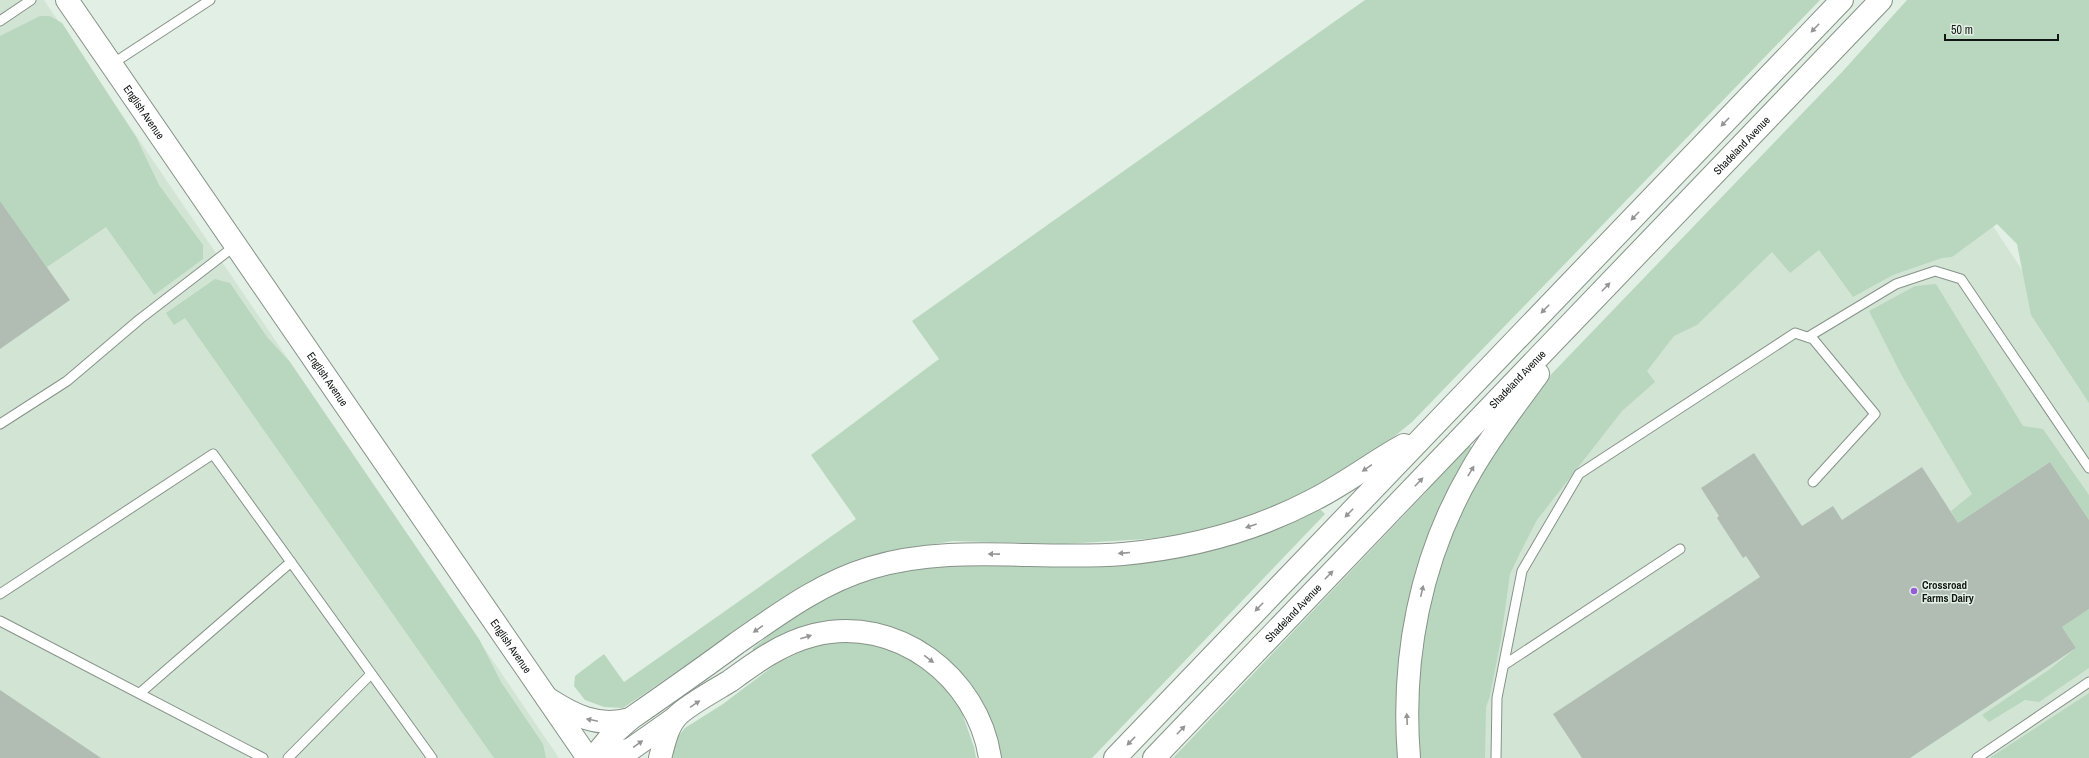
<svg xmlns="http://www.w3.org/2000/svg" width="2089" height="758" font-family="'Archivo Narrow',sans-serif">
<style>
.built{fill:#d2e5d5}
.green{fill:#b8d7be}
.building{fill:#b1bdb3}
.lines{fill:none;stroke-linecap:round;stroke-linejoin:round}
.service-casing{stroke:#879389;stroke-width:11}
.tertiary-casing{stroke:#879389;stroke-width:24}
.motorway-casing{stroke:#879389;stroke-width:24}
.service{stroke:#fff;stroke-width:9}
.tertiary{stroke:#fff;stroke-width:22}
.motorway{stroke:#fff;stroke-width:22}
.oneway{fill:#949694}
.poi-dot{fill:#925dd6;stroke:#e2efe4;stroke-width:1.5}
.labels{text-anchor:middle;dominant-baseline:central;stroke-width:3;stroke-linejoin:round;paint-order:stroke}
.street-label{font-size:11px;fill:#111612;stroke:#e2efe4}
.poi-label{font-size:11px;font-weight:bold;fill:#111612;stroke:#e2efe4;text-anchor:start}
</style>
<rect width="100%" height="100%" fill="#e2efe4"/>
<g class="built">
<path d="M0 0H44L559 758H0Z"/>
<path d="M1865 102 1991 223 2089 371V758H1463L1503 519Z"/>
</g>
<g class="green">
<path d="M1365 0H1820L1412 422 1385 444 1309 493 1268 511 1189 534 1146 539 1063 544 953 541 899 550 832 571 713 647 623 708 604 707 585 700 574 686 575 676 604 654 624 682 856 519 811 455 939 359 912 321Z"/>
<path d="M1907 0H2089V403L2031 315 2017 244 1997 224 1952 257 1942 258 1893 275 1853 297 1819 250 1790 273 1772 252 1697 325 1674 336 1647 371 1655 382 1622 411 1537 520 1520 553 1510 574 1501 639 1490 696 1486 707 1485 758H1418L1416 729 1419 649 1438 565 1477 477 1540 386 1843 71Z"/>
<path d="M40 16H50L62 23 136 137 159 185 203 245V259L154 295 106 227 47 267 0 201V36Z"/>
<path d="M215 279 230 283 267 337 290 362 479 639 501 682 543 744 546 758H494L185 318 174 325 166 313Z"/>
<path d="M1936 284 2023 426 2043 429 2089 495V520L2050 462 1958 523 1951 511 1972 494 1902 376 1869 311 1915 286Z"/>
<path d="M1467 443 1476 451 1436 526 1403 758H1173L1428 490 1424 486Z"/>
<path d="M1318 507 1325 514 1092 758H1000C989 706 965 663 915 640 910 637 902 632 896 631 884 630 869 635 857 637 823 642 789 647 755 652L752 649 799 610 818 598 906 566 1073 560Z"/>
<path d="M2089 609V668L2039 702 2025 700 1989 722 1982 715 2050 669 2076 648 2062 627Z"/>
<path d="M848 641 871 644 898 652 937 677 968 714 963 716 974 747 976 758H670L676 739 685 728 723 704 776 664 810 647 830 642Z"/>
<path d="M2089 693V758H1991V757Z"/>
</g>
<g class="building">
<path d="M0 201 70 300 0 349Z"/>
<path d="M1754 453 1802 526 1833 506 1842 520 1922 467 1958 523 2050 462 2089 520V609L2062 627 2076 648 1910 758H1582L1553 714 1760 577 1746 556 1743 558 1717 518 1719 516 1701 488Z"/>
<path d="M0 690 101 758H0Z"/>
</g>
<g class="lines">
<defs>
<g id="service">
<path d="M0 21 31 0"/>
<path d="M112 64 210 0"/>
<path d="M1808 337 1896 284 1935 271 1961 279 2089 468"/>
<path d="M0 424 67 381 140 319 236 245"/>
<path d="M0 594 213 454 432 758"/>
<path d="M0 621 263 758"/>
<path d="M1504 665 1680 549"/>
<path d="M140 693 291 562"/>
<path d="M288 758 371 674"/>
<path d="M1496 758 1497 698 1522 571 1579 474 1795 333 1813 339 1875 414 1813 482"/>
<path d="M1977 758 2089 682"/>
</g>
<g id="tertiary">
<path id="s1" d="M67 0 588 758"/>
</g>
<g id="motorway">
<path d="M547 698C573 715 598 728 630 719"/>
<path d="M593 758 612 735 630 719C666 694 702 669 737 643 779 614 820 583 870 568 952 543 1038 561 1123 554 1189 548 1254 531 1313 500 1345 484 1373 462 1404 445"/>
<path d="M602 758 631 749 675 718"/>
<path d="M660 758C664 744 667 727 677 716 686 706 717 689 730 681 756 662 782 643 814 635 896 614 978 677 990 758"/>
<path d="M1115 758 1842 0"/>
<path id="s2" d="M1154 758 1881 0"/>
<path d="M1409 758C1401 659 1420 558 1471 471 1490 437 1515 406 1538 374"/>
</g>
</defs>
<use href="#service" class="service-casing"/>
<use href="#tertiary" class="tertiary-casing"/>
<use href="#motorway" class="motorway-casing"/>
<use href="#service" class="service"/>
<use href="#tertiary" class="tertiary"/>
<use href="#motorway" class="motorway"/>
</g>
<defs><path id="oneway-solid" d="M-6-.8H1V-3.2L6.5 0L1 3.2V.8H-6Z"/></defs>
<g class="oneway">
<use href="#oneway-solid" transform="translate(1815 28) rotate(134)"/>
<use href="#oneway-solid" transform="translate(1725 122) rotate(134)"/>
<use href="#oneway-solid" transform="translate(1635 216) rotate(134)"/>
<use href="#oneway-solid" transform="translate(1606 287) rotate(-46)"/>
<use href="#oneway-solid" transform="translate(1545 309) rotate(134)"/>
<use href="#oneway-solid" transform="translate(1367 468) rotate(146)"/>
<use href="#oneway-solid" transform="translate(1471 471) rotate(-59)"/>
<use href="#oneway-solid" transform="translate(1419 482) rotate(-46)"/>
<use href="#oneway-solid" transform="translate(1349 513) rotate(134)"/>
<use href="#oneway-solid" transform="translate(1251 526) rotate(161)"/>
<use href="#oneway-solid" transform="translate(1124 553) rotate(175)"/>
<use href="#oneway-solid" transform="translate(994 554) rotate(-179)"/>
<use href="#oneway-solid" transform="translate(1329 575) rotate(-46)"/>
<use href="#oneway-solid" transform="translate(1422 591) rotate(-77)"/>
<use href="#oneway-solid" transform="translate(1259 607) rotate(134)"/>
<use href="#oneway-solid" transform="translate(758 629) rotate(145)"/>
<use href="#oneway-solid" transform="translate(806 637) rotate(-17)"/>
<use href="#oneway-solid" transform="translate(929 659) rotate(37)"/>
<use href="#oneway-solid" transform="translate(695 704) rotate(-34)"/>
<use href="#oneway-solid" transform="translate(1407 719) rotate(-93)"/>
<use href="#oneway-solid" transform="translate(592 720) rotate(-168)"/>
<use href="#oneway-solid" transform="translate(1181 730) rotate(-46)"/>
<use href="#oneway-solid" transform="translate(1131 741) rotate(134)"/>
<use href="#oneway-solid" transform="translate(638 744) rotate(-35)"/>
</g>
<circle class="poi-dot" cx="1914" cy="591" r="4"/>
<g class="labels">
<g class="street-label">
<text stroke="none"><textPath href="#s1" startOffset="136">English Avenue</textPath></text>
<text stroke="none"><textPath href="#s2" startOffset="849">Shadeland Avenue</textPath></text>
<text stroke="none"><textPath href="#s1" startOffset="460">English Avenue</textPath></text>
<text stroke="none"><textPath href="#s2" startOffset="525">Shadeland Avenue</textPath></text>
<text stroke="none"><textPath href="#s2" startOffset="201">Shadeland Avenue</textPath></text>
<text stroke="none"><textPath href="#s1" startOffset="784">English Avenue</textPath></text>
</g>
<g class="poi-label">
<text x="1922" y="585">Crossroad<tspan x="1922" dy="13">Farms Dairy</tspan></text>
</g>
</g>
<path d="M1945 34v6h113v-6" fill="none" stroke="#111612" stroke-width="2"/>
<text x="1951" y="34" font-size="12" fill="#111612" stroke="#e2efe4" stroke-width="3" paint-order="stroke">50 m</text>
</svg>
